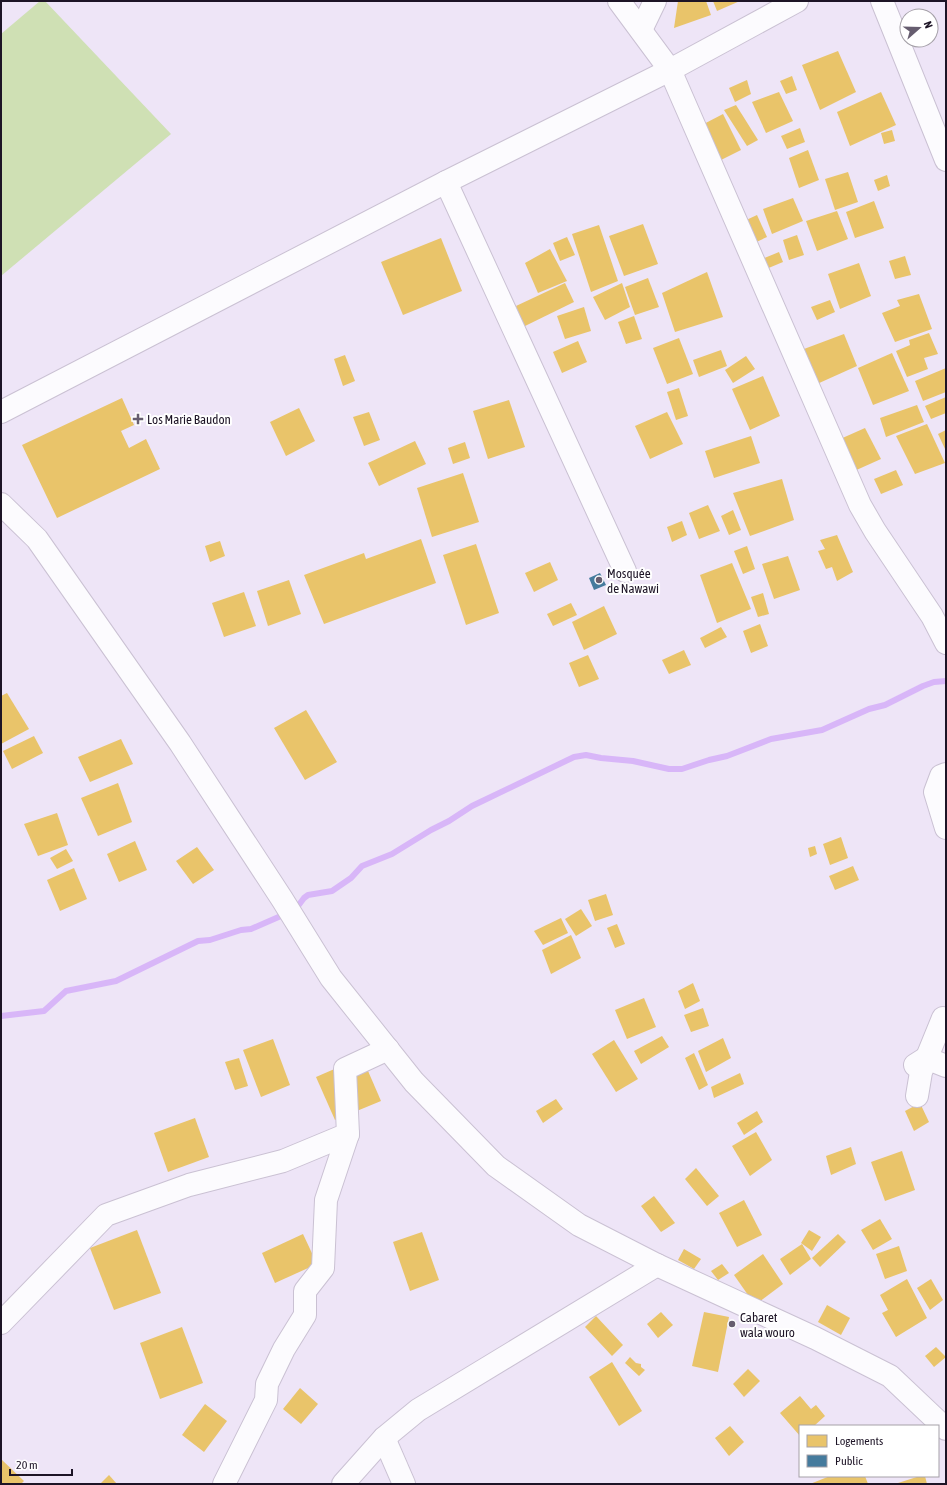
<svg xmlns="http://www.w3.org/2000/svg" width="947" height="1485" font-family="'Asap Condensed',sans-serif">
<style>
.green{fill:#cfe0b4}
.homes{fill:#e9c46a}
.public{fill:#457b9d}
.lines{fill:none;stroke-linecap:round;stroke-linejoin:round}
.stream{stroke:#d8b6f8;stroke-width:6}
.minor-casing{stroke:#cac1d3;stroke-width:24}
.minor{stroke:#fcfbfe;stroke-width:22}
.poi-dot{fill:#665d6f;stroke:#fff;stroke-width:1.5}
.labels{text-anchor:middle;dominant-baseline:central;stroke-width:4;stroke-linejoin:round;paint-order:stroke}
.poi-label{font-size:13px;fill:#1d1426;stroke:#fff;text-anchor:start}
</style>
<rect width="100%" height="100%" fill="#eee5f7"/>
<path class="green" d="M40 1H45L171 134 1 276V34Z"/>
<g class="homes">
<path d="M678 1H706L711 15 674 28Z"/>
<path d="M713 1H740L717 11Z"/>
<path d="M838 51 856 92 820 110 802 65Z"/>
<path d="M792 76 797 90 786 94 780 81Z"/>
<path d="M747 80 751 94 735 102 729 88Z"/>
<path d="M779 92 793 121 766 133 752 102Z"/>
<path d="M881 92 896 125 850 146 837 112Z"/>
<path d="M736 105 758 140 747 146 724 110Z"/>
<path d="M723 114 741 150 715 163 698 127Z"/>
<path d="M800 128 805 142 787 149 781 136Z"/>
<path d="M892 130 895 141 884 144 881 133Z"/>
<path d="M808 150 819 180 799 188 789 158Z"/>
<path d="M848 172 858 202 835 210 825 179Z"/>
<path d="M887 175 890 186 878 191 874 180Z"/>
<path d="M793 198 803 221 772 234 763 209Z"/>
<path d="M874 201 884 228 855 238 846 212Z"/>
<path d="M837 211 848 239 817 251 806 221Z"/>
<path d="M757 215 767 237 752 244 742 222Z"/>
<path d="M643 224 658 264 624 276 609 236Z"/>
<path d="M599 225 618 281 591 292 572 234Z"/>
<path d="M797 235 804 255 789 260 783 240Z"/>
<path d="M567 237 575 255 560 261 553 243Z"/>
<path d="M441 238 462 291 403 315 381 262Z"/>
<path d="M550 249 567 281 538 293 525 263Z"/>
<path d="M779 252 783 262 759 272 755 262Z"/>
<path d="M905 256 911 275 895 279 889 261Z"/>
<path d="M859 263 871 296 840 309 828 274Z"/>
<path d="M707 272 723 317 675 332 662 293Z"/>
<path d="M648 278 659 307 635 315 625 287Z"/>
<path d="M565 283 574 302 523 327 516 306Z"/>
<path d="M622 283 630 307 605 320 593 297Z"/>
<path d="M919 294 932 329 895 342 882 313 900 306 897 300Z"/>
<path d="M830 300 835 312 817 320 811 307Z"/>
<path d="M584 307 591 331 565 339 557 316Z"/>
<path d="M634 316 642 339 626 344 618 322Z"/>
<path d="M929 333 938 354 924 358 928 369 907 377 896 351 910 345 909 340Z"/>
<path d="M844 334 857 366 817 384 804 349Z"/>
<path d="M679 338 693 374 667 384 653 348Z"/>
<path d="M578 341 587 362 562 373 553 352Z"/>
<path d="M721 350 727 366 699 377 693 360Z"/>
<path d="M892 353 909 391 873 405 858 368Z"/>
<path d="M345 355 355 381 343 386 334 359Z"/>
<path d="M746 356 755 369 733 383 725 370Z"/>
<path d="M946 368V392L923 401 915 381Z"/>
<path d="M763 376 780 416 750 430 732 389Z"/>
<path d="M679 388 688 416 676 420 667 392Z"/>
<path d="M946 397V413L931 419 925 406Z"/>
<path d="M122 398 134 425 121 431 129 448 146 439 160 469 57 518 22 445Z"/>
<path d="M509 400 525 447 488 459 473 411Z"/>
<path d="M917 405 924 422 886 437 880 418Z"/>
<path d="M299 408 315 441 286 456 270 422Z"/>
<path d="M369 412 380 440 364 446 353 417Z"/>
<path d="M667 412 683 444 650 459 635 426Z"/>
<path d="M927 424 945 463 915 474 896 436Z"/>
<path d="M865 428 881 459 852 472 838 440Z"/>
<path d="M946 430V451L938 434Z"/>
<path d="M751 436 760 463 714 478 705 451Z"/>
<path d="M415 441 426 464 379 486 368 463Z"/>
<path d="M465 442 470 458 453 464 448 448Z"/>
<path d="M896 470 903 485 881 494 874 479Z"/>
<path d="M463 473 479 522 432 537 417 488Z"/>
<path d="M782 479 794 520 750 536 733 493Z"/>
<path d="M708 505 720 531 699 539 689 513Z"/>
<path d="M733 510 741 530 729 535 721 516Z"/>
<path d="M682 521 687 535 672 542 667 527Z"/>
<path d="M837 535 853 572 837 581 832 567 826 569 818 551 825 549 820 540Z"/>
<path d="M421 539 436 583 324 624 304 575 364 553 366 559Z"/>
<path d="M220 541 225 556 210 562 205 546Z"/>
<path d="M476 544 499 613 466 625 443 555Z"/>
<path d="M747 546 755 569 743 574 734 551Z"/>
<path d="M788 556 800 590 774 599 762 564Z"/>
<path d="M550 562 558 580 534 592 525 573Z"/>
<path d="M732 563 751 609 717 623 700 575Z"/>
<path d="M289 580 301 614 268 626 257 591Z"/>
<path d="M244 592 256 626 224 637 212 603Z"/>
<path d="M763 593 769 614 758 617 751 597Z"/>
<path d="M571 603 577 615 553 626 547 614Z"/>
<path d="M604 606 617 634 584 650 572 622Z"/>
<path d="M760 624 768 646 751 653 743 631Z"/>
<path d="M721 627 727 637 705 648 700 638Z"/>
<path d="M684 650 691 665 669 674 662 660Z"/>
<path d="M588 655 599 679 579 687 569 663Z"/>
<path d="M7 693 29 729 1 744V696Z"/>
<path d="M306 710 337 762 305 780 274 728Z"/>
<path d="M34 736 43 753 12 769 3 751Z"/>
<path d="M121 739 133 764 90 782 78 757Z"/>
<path d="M118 783 132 822 98 836 81 798Z"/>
<path d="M57 813 68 845 38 856 24 824Z"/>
<path d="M841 837 848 858 830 865 823 844Z"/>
<path d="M135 841 147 870 119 882 107 854Z"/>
<path d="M815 846 817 854 810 857 808 848Z"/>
<path d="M197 847 214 870 193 884 176 861Z"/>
<path d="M66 849 73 861 57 869 50 858Z"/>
<path d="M853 866 859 880 835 890 829 876Z"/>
<path d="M74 868 87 899 60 911 47 880Z"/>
<path d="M606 894 613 915 595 921 588 900Z"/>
<path d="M581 909 592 926 576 936 565 919Z"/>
<path d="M561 918 568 933 543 945 534 931Z"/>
<path d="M617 924 625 944 615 948 607 928Z"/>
<path d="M571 935 581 958 551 974 542 950Z"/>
<path d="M693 983 700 1001 685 1009 678 991Z"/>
<path d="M644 998 656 1027 627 1039 615 1010Z"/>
<path d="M703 1008 709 1026 691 1032 684 1015Z"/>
<path d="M662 1036 669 1047 641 1064 634 1051Z"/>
<path d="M723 1038 731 1058 706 1072 698 1051Z"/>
<path d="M273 1039 290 1085 261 1097 243 1050Z"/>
<path d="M614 1040 638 1079 616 1092 592 1054Z"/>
<path d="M694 1053 708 1085 699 1090 685 1058Z"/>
<path d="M362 1057 381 1101 335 1120 316 1077Z"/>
<path d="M239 1058 248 1086 235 1090 225 1062Z"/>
<path d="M740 1073 744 1084 714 1098 711 1087Z"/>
<path d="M556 1099 563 1109 543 1123 536 1111Z"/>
<path d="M920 1103 929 1122 914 1131 905 1111Z"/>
<path d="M757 1111 763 1122 744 1135 737 1123Z"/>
<path d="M195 1118 209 1157 168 1172 154 1133Z"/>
<path d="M756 1132 772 1160 750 1176 732 1146Z"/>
<path d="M851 1147 856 1164 831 1175 826 1156Z"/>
<path d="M902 1151 915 1190 885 1201 871 1162Z"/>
<path d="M696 1168 719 1196 707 1206 685 1179Z"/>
<path d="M654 1196 675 1223 661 1232 641 1206Z"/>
<path d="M744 1200 762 1235 737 1247 719 1213Z"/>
<path d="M880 1219 892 1239 873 1250 861 1230Z"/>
<path d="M137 1230 161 1293 114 1310 90 1248Z"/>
<path d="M809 1230 821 1237 812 1251 801 1243Z"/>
<path d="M422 1232 439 1280 410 1291 393 1242Z"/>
<path d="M303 1234 317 1264 275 1283 262 1253Z"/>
<path d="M838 1234 846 1242 820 1267 812 1258Z"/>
<path d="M802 1244 811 1259 790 1275 780 1259Z"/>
<path d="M899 1246 907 1271 885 1279 876 1254Z"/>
<path d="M684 1249 701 1259 694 1269 678 1260Z"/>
<path d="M763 1254 783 1284 755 1305 734 1275Z"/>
<path d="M722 1264 729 1273 718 1280 711 1271Z"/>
<path d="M907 1279 927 1318 896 1337 882 1313 888 1310 880 1295Z"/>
<path d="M931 1279 943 1300 930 1310 917 1288Z"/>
<path d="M827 1305 850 1318 841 1335 818 1322Z"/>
<path d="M661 1312 673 1325 658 1338 647 1324Z"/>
<path d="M704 1312 729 1317 718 1372 692 1366Z"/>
<path d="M596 1316 623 1345 612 1356 585 1327Z"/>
<path d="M182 1327 203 1383 160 1399 140 1343Z"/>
<path d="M936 1347 946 1357 934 1367 925 1356Z"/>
<path d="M630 1357 636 1363 641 1364V1367L645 1370 639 1376 625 1363Z"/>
<path d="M612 1362 642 1411 619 1426 589 1377Z"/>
<path d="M748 1369 760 1381 744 1397 733 1384Z"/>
<path d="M300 1388 318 1404 301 1424 283 1409Z"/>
<path d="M800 1396 811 1409 816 1405 825 1416 814 1426H800V1436L780 1413Z"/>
<path d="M205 1404 227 1421 204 1452 182 1435Z"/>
<path d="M730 1426 744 1442 729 1456 715 1438Z"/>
<path d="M1 1459 24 1481 21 1484H1Z"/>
<path d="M109 1475 117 1484H100Z"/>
<path d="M830 1476H865L868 1484H810Z"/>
<path d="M920 1476H925L927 1484H899L898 1483Z"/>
</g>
<path class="public" d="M600 573 606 585 594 590 589 578Z"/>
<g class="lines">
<path class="stream" d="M1 1016 44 1011 66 991 116 981 198 941 210 940 241 930 251 929 290 912 298 906 304 898 308 895 332 891 351 878 362 866 392 854 431 830 449 821 472 806 574 757 586 755 601 758 633 761 669 769H682L709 760 727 756 771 739 822 730 869 709 885 705 923 686 934 682 946 681"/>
<defs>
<g id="minor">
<path d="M619 1 670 70 860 505 875 531 932 616 946 643"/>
<path d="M882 1 946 160"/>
<path d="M641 30 655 1"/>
<path d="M446 182 625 571"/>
<path d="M1 412 446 182 670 70 797 1"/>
<path d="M1 504 37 539 180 743 282 899 331 978 414 1082 496 1166 579 1225 657 1265 815 1338 890 1376 946 1429"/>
<path d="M946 774 941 776 935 792 946 828"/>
<path d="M915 1065 926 1058 946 1066"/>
<path d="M917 1096 921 1072 943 1018"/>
<path d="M1 1323 106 1215 189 1185 283 1161 348 1134 345 1069 388 1049"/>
<path d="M384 1438 404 1484"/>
<path d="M224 1484 266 1400 267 1384 284 1349 305 1315V1291L323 1268 326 1200 348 1134"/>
<path d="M343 1484 384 1438 418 1410 657 1265"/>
</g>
</defs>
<use href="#minor" class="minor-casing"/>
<use href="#minor" class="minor"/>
</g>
<g class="poi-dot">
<path d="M136 413h4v4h4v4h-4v4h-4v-4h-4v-4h4z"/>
<circle cx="599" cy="580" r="4"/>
<circle cx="732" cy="1324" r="4"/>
</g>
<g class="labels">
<g class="poi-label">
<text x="147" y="419">Los Marie Baudon</text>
<text x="607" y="573">Mosquée<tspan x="607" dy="15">de Nawawi</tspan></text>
<text x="740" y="1317">Cabaret<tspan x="740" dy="15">wala wouro</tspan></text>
</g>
</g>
<rect width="947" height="1485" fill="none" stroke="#1d1426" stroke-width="4"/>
<rect x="799" y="1425" width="140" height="52" fill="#ffffff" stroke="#a5a1a8"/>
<rect x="807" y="1435" width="20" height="12" fill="#e9c46a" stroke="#a5a1a8"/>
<text x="835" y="1445" font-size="12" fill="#1d1426">Logements</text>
<rect x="807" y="1455" width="20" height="12" fill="#457b9d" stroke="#a5a1a8"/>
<text x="835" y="1465" font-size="12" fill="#1d1426">Public</text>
<g transform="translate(919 28) rotate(70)"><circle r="19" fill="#ffffff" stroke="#a5a1a8"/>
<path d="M0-3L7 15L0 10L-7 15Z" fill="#665d6f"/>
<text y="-6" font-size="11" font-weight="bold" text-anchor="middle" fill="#1d1426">N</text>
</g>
<path d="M10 1469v6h62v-6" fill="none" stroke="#1d1426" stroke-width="2"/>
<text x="16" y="1469" font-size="12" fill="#1d1426" stroke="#ffffff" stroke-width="3" paint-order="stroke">20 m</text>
</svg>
